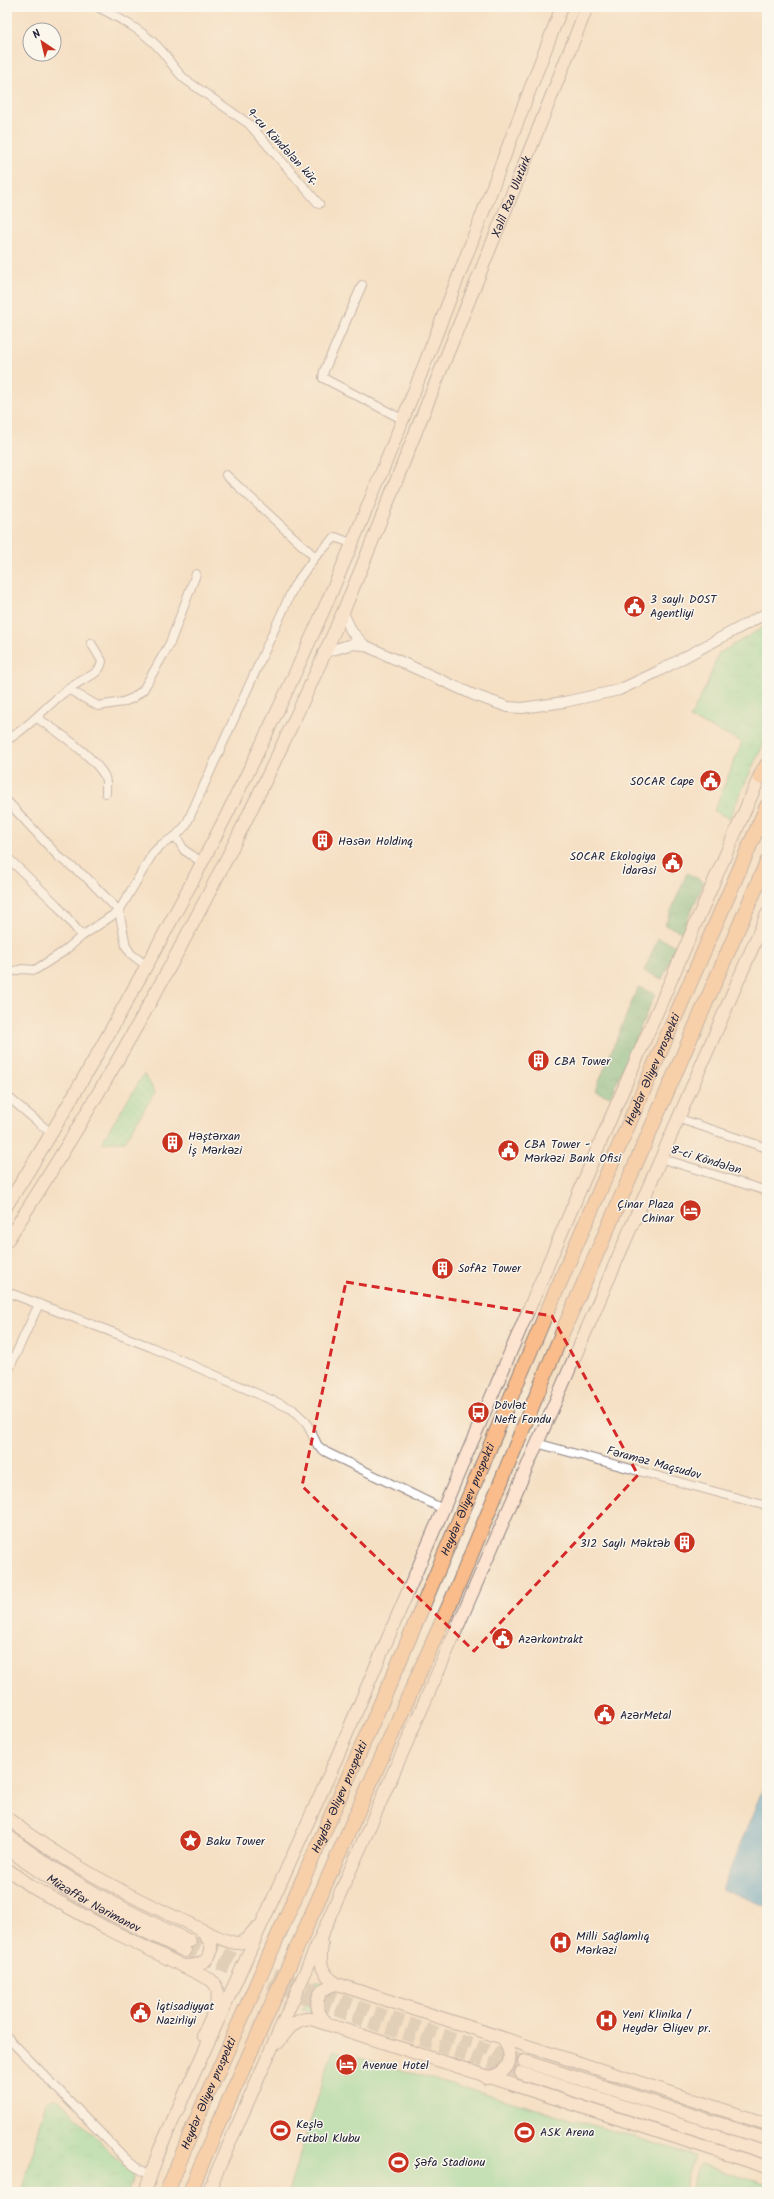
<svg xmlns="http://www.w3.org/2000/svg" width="774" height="2199" font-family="Kalam,sans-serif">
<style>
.grass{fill:url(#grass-dots);stroke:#56816e}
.forest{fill:url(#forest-crowns);stroke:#487062}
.park{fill:url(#park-tufts);stroke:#56816e}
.pitch{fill:#8ae0a2;stroke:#56816e}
.water{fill:#51a6cd;stroke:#3a6484}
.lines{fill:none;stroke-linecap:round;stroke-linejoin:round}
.secondary-tunnel{stroke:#cbbaa9;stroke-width:12;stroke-dasharray:12 6;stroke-linecap:butt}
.minor-casing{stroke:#8c8180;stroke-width:10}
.tertiary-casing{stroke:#8c8180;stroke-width:12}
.secondary-casing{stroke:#8c8180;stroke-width:14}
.trunk-casing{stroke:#8c8180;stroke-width:16}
.minor{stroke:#fff;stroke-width:8}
.tertiary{stroke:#fff;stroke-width:10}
.secondary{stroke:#fde4d0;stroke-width:12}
.trunk{stroke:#f9bc8a;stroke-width:14}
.marked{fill:none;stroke:#d62828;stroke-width:3;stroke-dasharray:8 5;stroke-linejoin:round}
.labels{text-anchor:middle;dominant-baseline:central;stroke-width:3;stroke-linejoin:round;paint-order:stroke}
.street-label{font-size:12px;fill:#22223b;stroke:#fbf7ec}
.poi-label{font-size:12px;fill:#22223b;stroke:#fbf7ec;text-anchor:start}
</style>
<defs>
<pattern id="grass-dots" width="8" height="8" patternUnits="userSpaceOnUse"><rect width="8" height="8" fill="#8ae0a2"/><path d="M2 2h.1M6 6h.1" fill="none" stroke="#77c08c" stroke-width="1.8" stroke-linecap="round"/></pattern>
<pattern id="forest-crowns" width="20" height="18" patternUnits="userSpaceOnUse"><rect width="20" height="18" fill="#6fbe88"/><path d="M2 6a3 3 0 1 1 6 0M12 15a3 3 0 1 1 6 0" fill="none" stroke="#5b9a70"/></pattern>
<pattern id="park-tufts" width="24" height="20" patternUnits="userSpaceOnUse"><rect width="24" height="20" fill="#8ae0a2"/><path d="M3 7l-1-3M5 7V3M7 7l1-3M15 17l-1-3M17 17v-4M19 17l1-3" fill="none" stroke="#77c08c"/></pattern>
</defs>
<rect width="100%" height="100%" fill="#fbf7ec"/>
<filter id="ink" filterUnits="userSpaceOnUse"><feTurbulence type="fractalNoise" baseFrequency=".025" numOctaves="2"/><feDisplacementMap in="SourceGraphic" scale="8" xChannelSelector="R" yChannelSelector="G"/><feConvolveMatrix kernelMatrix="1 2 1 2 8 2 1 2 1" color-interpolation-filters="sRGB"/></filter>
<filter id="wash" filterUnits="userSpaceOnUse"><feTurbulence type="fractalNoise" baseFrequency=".012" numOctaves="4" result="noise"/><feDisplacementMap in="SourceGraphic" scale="16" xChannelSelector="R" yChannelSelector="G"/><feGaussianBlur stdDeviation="0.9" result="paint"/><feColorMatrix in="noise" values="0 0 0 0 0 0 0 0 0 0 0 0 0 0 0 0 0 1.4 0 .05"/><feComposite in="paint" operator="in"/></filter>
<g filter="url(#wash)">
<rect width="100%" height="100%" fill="#f5e0c4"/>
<g class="grass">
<path d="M144 1074 155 1092 125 1141 101 1143Z"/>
<path d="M315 1981 323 1983 313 1996 311 2013 302 2010Z"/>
</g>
<g class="forest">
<path d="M687 873 704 882 682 932 665 925Z"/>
<path d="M658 938 677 946 662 979 644 971Z"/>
<path d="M638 987 655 994 610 1097 595 1091Z"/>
</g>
<g class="park">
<path d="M767 625V736L729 818 714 811 742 742 690 718 707 684 718 654Z"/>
<path d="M57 2098 133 2175 128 2192H22L47 2101Z"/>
</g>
<g class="pitch">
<path d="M333 2050 695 2155 684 2192H288Z"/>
<path d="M700 2164 767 2185V2192H691Z"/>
</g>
<path class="water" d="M767 1778V1907L722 1889Z"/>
</g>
<g filter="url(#ink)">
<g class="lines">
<g class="secondary-tunnel">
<path d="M190 1941 365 2009 524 2061"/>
<path d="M185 1951 358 2019 521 2073"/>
</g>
<defs>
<g id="minor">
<path d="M98 7C120 19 143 30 160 49 169 59 175 71 186 80L249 124 319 204"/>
<path d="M362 285 324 371 323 378 402 419"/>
<path d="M226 475 315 557 335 537 351 543"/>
<path d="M68 689 98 706 123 702 133 698 143 690 170 643 196 574"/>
<path d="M37 718C56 730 92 755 104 775 107 780 106 787 106 793"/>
<path d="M7 740C35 724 53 696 81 681 90 676 101 672 102 661L91 643"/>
<path d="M7 801 59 857 87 878 119 911 126 946 131 954 147 966"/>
<path d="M176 836 184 850 203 863"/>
<path d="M7 857 56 904 82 936"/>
<path d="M7 973 22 969 35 970 63 952 82 936 119 911 153 853 161 845 176 836 186 825 294 586 315 557"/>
<path d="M7 1096 51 1133"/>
<path d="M677 1118 767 1148"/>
<path d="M660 1158 767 1191"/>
<path d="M7 1292 151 1347 292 1409 306 1422 318 1446 326 1452 443 1509"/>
<path d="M7 1373 39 1304"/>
<path d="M536 1443 767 1506"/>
<path d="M7 2037 124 2157 134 2166 150 2175"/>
</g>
<g id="tertiary">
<path d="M343 613 352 632 364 645"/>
<path d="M323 653 352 644 364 645 474 695 508 707 522 708 564 702 619 690 657 672 767 613"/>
</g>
<g id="secondary">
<path d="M7 1205C50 1138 90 1068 128 999 197 877 260 753 317 625 407 422 481 213 562 7"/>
<path id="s1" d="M7 1241C136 1042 248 829 343 612 371 547 396 480 423 414 478 279 533 143 587 7"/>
<path d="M7 1818C63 1862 125 1894 190 1924 201 1929 226 1943 238 1943 246 1942 251 1934 256 1928"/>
<path d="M7 1835C62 1879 127 1911 190 1941"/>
<path id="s2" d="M7 1848C60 1890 124 1922 185 1951"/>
<path d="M7 1869 30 1886 106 1928 211 1980C227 1993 210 2019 203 2035"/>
<path d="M322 1945C319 1964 321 1973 337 1984L767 2124"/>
<path d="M184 1966C200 1966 213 1961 211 1943L201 1930"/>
<path d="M328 2024C312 2009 313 1989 337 1984"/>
<path d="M278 2043C286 2032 295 2017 311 2019L767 2167"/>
<path d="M524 2061 767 2139"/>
<path d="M521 2073 767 2153"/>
<path d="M486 2078C508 2074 516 2060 504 2040"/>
<path d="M145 2192 159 2151 331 1771 609 1122 763 769"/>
<path d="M208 2192 441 1665 767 914"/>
</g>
<g id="trunk">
<path d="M760 777 767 765"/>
<path id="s3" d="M167 2192 195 2123 397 1667 543 1321 767 806"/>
<path d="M190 2192 214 2134 461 1579 563 1331 767 862"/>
</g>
</defs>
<use href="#minor" class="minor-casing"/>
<use href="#tertiary" class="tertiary-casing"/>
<use href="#secondary" class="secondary-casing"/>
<use href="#trunk" class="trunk-casing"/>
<use href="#minor" class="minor"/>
<use href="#tertiary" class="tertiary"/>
<use href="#secondary" class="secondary"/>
<use href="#trunk" class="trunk"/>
</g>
</g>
<path d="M0 0H774V2199H0ZM346 1282 552 1316 638 1475 474 1651 302 1486Z" fill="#f5e0c4" fill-opacity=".55" fill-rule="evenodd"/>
<path class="marked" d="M346 1282 552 1316 638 1475 474 1651 302 1486Z"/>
<defs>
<symbol id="civic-disc" viewBox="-11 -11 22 22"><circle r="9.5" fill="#c8321e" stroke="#fbf7ec"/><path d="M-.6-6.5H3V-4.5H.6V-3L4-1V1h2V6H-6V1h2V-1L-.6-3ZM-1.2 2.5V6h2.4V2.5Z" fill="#fff"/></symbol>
<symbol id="building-disc" viewBox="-11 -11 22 22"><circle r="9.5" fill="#c8321e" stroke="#fbf7ec"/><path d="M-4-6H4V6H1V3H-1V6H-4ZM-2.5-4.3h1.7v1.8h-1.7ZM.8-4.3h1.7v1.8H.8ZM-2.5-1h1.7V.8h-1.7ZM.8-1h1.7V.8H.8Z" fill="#fff"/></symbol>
<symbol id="hotel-disc" viewBox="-11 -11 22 22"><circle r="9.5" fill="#c8321e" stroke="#fbf7ec"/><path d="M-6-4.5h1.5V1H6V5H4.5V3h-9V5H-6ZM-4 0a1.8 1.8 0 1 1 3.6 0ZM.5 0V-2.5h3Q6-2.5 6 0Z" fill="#fff"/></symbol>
<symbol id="bus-disc" viewBox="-11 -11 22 22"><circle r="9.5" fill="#c8321e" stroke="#fbf7ec"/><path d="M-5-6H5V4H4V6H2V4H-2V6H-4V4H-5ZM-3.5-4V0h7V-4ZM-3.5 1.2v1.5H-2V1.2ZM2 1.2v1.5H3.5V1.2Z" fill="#fff"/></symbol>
<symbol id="sight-disc" viewBox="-11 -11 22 22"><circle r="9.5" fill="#c8321e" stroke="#fbf7ec"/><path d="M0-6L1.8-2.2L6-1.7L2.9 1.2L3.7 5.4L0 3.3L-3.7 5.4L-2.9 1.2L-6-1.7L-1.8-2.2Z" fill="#fff"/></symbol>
<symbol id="hospital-disc" viewBox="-11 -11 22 22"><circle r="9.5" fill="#c8321e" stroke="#fbf7ec"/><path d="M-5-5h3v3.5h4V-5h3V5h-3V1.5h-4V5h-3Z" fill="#fff"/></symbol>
<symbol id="stadium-disc" viewBox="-11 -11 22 22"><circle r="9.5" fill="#c8321e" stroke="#fbf7ec"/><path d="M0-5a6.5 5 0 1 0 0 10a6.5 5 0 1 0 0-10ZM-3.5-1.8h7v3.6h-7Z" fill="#fff"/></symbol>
</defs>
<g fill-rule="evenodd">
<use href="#civic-disc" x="622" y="594" width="25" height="25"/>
<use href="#civic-disc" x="698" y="768" width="25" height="25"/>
<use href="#building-disc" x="310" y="828" width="25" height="25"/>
<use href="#civic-disc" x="660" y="850" width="25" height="25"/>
<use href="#building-disc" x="526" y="1048" width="25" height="25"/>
<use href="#building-disc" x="160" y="1130" width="25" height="25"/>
<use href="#civic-disc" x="496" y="1138" width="25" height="25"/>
<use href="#hotel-disc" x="678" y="1198" width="25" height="25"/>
<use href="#building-disc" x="430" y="1256" width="25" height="25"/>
<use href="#bus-disc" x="466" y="1400" width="25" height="25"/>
<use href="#building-disc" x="672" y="1530" width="25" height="25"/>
<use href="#civic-disc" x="490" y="1626" width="25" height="25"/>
<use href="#civic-disc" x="592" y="1702" width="25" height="25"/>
<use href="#sight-disc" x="178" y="1828" width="25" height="25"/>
<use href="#hospital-disc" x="548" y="1930" width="25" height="25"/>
<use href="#civic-disc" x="128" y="2000" width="25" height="25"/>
<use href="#hospital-disc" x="594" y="2008" width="25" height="25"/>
<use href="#hotel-disc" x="334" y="2052" width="25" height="25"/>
<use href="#stadium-disc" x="268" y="2118" width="25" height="25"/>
<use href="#stadium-disc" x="512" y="2120" width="25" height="25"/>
<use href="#stadium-disc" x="386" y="2150" width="25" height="25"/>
</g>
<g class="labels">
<g class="street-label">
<text transform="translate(283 147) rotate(47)">9-cu Köndələn küç.</text>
<text stroke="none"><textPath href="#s1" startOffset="1162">Xəlil Rza Ulutürk</textPath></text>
<text stroke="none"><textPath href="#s3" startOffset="1223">Heydər Əliyev prospekti</textPath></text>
<text transform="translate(706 1160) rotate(17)">8-ci Köndələn</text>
<text transform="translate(654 1463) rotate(15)">Fəraməz Maqsudov</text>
<text stroke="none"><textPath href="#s3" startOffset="755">Heydər Əliyev prospekti</textPath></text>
<text stroke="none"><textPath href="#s3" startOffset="431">Heydər Əliyev prospekti</textPath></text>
<text stroke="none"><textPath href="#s2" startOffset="103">Müzəffər Nərimanov</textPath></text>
<text stroke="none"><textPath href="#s3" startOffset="107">Heydər Əliyev prospekti</textPath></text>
</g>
<g class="poi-label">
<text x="650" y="599">3 saylı DOST<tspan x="650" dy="14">Agentliyi</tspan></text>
<text x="694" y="781" text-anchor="end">SOCAR Cape</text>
<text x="338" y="841">Həsən Holdinq</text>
<text x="656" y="856" text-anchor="end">SOCAR Ekologiya<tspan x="656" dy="14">İdarəsi</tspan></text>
<text x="554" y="1061">CBA Tower</text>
<text x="188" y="1136">Həştərxan<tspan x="188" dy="14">İş Mərkəzi</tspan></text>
<text x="524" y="1144">CBA Tower -<tspan x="524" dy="14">Mərkəzi Bank Ofisi</tspan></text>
<text x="674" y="1204" text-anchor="end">Çinar Plaza<tspan x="674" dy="14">Chinar</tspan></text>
<text x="458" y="1268">SofAz Tower</text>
<text x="494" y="1405">Dövlət<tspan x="494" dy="14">Neft Fondu</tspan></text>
<text x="670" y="1543" text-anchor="end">312 Saylı Məktəb</text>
<text x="518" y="1639">Azərkontrakt</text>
<text x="620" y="1715">AzərMetal</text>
<text x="206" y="1841">Baku Tower</text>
<text x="576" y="1936">Milli Sağlamlıq<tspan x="576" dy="14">Mərkəzi</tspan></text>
<text x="156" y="2006">İqtisadiyyat<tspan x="156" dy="14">Nazirliyi</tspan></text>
<text x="622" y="2014">Yeni Klinika /<tspan x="622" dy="14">Heydər Əliyev pr.</tspan></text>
<text x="362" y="2065">Avenue Hotel</text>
<text x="296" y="2124">Keşlə<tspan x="296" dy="14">Futbol Klubu</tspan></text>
<text x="540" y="2132">ASK Arena</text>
<text x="414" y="2162">Şəfa Stadionu</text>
</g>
</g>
<rect width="774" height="2199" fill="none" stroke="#fbf7ec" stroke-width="24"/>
<g transform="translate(42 42) rotate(325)"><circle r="19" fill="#fbf7ec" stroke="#a4a2a5"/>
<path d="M0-3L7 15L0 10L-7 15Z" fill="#c8321e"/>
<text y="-6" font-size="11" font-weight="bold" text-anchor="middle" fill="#22223b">N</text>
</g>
</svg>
